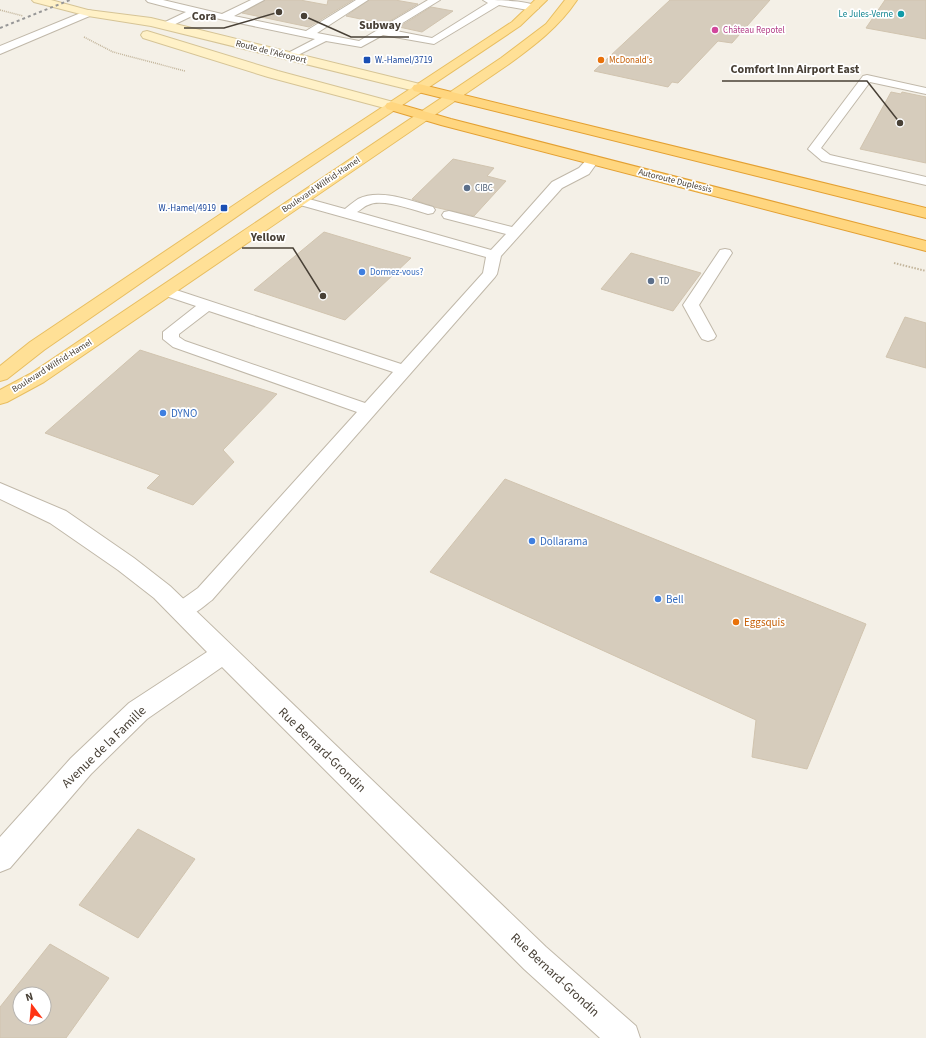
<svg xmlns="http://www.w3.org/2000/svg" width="926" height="1038" font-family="'Source Sans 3',sans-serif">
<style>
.building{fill:#d6ccbc;stroke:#d1c4af;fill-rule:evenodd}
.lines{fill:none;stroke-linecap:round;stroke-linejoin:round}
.service-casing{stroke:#c0b8a9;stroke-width:2}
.minor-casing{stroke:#c0b8a9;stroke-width:2}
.secondary-casing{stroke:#d6c496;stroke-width:2}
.primary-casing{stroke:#e8be61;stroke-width:2}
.trunk-casing{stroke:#e3a033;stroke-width:2}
.path-far1{stroke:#c2b49a;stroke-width:1.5;stroke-dasharray:1 1;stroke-linecap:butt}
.path{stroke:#c2b49a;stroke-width:2;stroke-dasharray:1.5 1.5;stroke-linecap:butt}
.service{fill:#fff;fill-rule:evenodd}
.minor{fill:#fff;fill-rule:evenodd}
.secondary{fill:#fff1c7;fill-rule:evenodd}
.primary{fill:#ffe096;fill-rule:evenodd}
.trunk{fill:#ffd67f;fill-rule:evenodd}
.rail{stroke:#979797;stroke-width:2;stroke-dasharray:3 3;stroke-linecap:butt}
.culture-dot{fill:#0f9aa8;stroke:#fff;stroke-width:1.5}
.hotel-dot{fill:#d1479c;stroke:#fff;stroke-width:1.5}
.transit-dot{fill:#1a4fb4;stroke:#fff;stroke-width:1.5}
.food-dot{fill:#e8710a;stroke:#fff;stroke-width:1.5}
.service-dot{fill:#5c6f8a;stroke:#fff;stroke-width:1.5}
.shop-dot{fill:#3f7fe0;stroke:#fff;stroke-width:1.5}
.labels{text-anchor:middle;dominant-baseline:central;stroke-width:3.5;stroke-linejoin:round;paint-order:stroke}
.far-culture-label{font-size:9px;fill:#0d838f;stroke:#fff;text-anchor:end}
.far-hotel-label{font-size:9px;fill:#b23c85;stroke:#fff;text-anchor:start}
.far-street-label{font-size:9px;fill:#484036;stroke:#fff}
.far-transit-label{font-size:9px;fill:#164399;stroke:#fff;text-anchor:start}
.far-food-label{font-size:9px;fill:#c56008;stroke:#fff;text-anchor:start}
.far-service-label{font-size:9px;fill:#4e5e75;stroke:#fff;text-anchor:start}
.far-shop-label{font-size:9px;fill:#366cbe;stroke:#fff;text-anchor:start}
.shop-label{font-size:11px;fill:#366cbe;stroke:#fff;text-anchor:start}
.food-label{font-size:11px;fill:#c56008;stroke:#fff;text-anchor:start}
.near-street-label{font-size:13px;fill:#484036;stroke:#fff}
.leader{fill:none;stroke:#484036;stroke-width:1.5}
.callout-dot{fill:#484036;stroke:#fff;stroke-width:1.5}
.callout-label{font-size:12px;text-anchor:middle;font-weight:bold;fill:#484036;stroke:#fff;stroke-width:3.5;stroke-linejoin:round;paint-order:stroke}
</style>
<rect width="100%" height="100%" fill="#f4f0e7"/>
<g class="building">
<path d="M265 0H300L327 5 328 0H353L309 27 242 13Z"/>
<path d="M369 0H395L418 4 385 24 346 16Z"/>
<path d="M670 0H770L732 43 718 41 678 83 672 82 668 87 594 71Z"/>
<path d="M885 0H926V39L866 28Z"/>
<path d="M431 7 453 11 422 32 399 27Z"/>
<path d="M891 92 901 94 902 92 926 97V163L860 149Z"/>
<path d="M453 159 494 168 487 176 506 181 474 216 434 207 412 199Z"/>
<path d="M324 232 411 258 345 320 254 290Z"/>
<path d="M631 253 701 273 673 311 601 289Z"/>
<path d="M905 317 926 323V368L886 357Z"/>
<path d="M140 350 277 394 223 450 234 462 193 505 147 488 160 475 45 433Z"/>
<path d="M505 479 866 624 807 769 752 757 756 720 430 572Z"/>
<path d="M138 829 195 859 138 938 79 905Z"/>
<path d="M50 944 109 978 66 1038H0V1007ZM20 994H44V1018H20Z"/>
</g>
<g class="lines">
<defs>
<g id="service">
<path d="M146 0H163L222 14 251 0H264L234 16 306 31 356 0H368L317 33 359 41 428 0H440L391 30 432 38 488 3 483 0C494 0 532 0 539 8L534 11 499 5 434 44 383 35 361 47 326 41 290 59 285 56 286 54 315 39 196 14 165 29 160 26 161 24 186 12 148 2Z"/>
<path d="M867 75 926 88V94L870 82 821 148 830 155 926 177V185L822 161 808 149 863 76Z"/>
<path d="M593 156 597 157 599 160 589 174 562 188 501 256 497 274 495 277 212 600C201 608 189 621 174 617L171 611 174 605 198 588 357 412 173 347 163 339V332L196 306 160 294 158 291 160 288 165 287 170 288 401 364 483 273 486 257 293 203 291 200 293 197 298 196 345 209C349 206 353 202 358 199 380 188 411 201 433 207L435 210 433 213 428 214C413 210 382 198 368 205 364 206 361 210 357 212L491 250 506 234 444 218 442 215 444 212 449 211 512 227 552 182 579 168 589 157ZM209 311 393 372 365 403 185 341 179 337V334Z"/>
<path d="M725 249 730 250 732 253 699 305 716 336 714 339 708 341 702 339 700 336 683 305 720 250Z"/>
</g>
<g id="minor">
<path d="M88 10 92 11 94 13 92 15 0 54V46Z"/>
<path d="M0 483 66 511 134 558 170 586 546 947 636 1026 640 1038H600L524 969 222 667 147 719 91 774 10 868 0 872V837L71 758 129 703 207 652 154 598 118 570 50 523 0 499Z"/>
</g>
<g id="secondary">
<path d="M32 0H51L88 10 151 18 424 85 426 88 424 91 419 92 151 26 88 16 34 2Z"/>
<path d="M147 31 278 71 397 103 399 106 397 109 392 110 268 77 143 38 141 35 143 32Z"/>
</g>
<g id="primary">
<path d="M535 0H547L520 26 271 193 44 350 7 379 0 381V366L30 342 261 187 486 39 512 22Z"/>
<path d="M565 0H577C559 27 535 45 509 64L44 382 7 402 0 404V390L30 374 501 58 546 24Z"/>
</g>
<g id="trunk">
<path d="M419 84 926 208V218L414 91 412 88 414 85Z"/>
<path d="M392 102 451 119 926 241V251L441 125 387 109 385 106 387 103Z"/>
</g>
</defs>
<use href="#service" class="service-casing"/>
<use href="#minor" class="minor-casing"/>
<use href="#secondary" class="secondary-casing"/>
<use href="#primary" class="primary-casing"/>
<use href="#trunk" class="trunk-casing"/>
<g class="path-far1">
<path d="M0 10 23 16"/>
<path d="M84 37 113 52 185 71"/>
</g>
<path class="path" d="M894 263 926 271"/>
<use href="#service" class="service"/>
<use href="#minor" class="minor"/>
<use href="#secondary" class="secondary"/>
<use href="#primary" class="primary"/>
<use href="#trunk" class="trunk"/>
<path class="rail" d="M0 28 70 0"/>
</g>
<circle class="culture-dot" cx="901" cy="14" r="4"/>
<circle class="hotel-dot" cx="715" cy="30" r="4"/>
<g class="transit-dot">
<rect x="363" y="56" width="8" height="8" rx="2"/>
<rect x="220" y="204" width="8" height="8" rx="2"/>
</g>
<g class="food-dot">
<circle cx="601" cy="60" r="4"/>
<circle cx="736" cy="622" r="4"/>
</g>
<g class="service-dot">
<circle cx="467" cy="188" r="4"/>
<circle cx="651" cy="281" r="4"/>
</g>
<g class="shop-dot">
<circle cx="362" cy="272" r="4"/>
<circle cx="163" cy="413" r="4"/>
<circle cx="532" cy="541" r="4"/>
<circle cx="658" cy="599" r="4"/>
</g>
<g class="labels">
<g class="far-culture-label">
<text x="893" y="14">Le Jules-Verne</text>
</g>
<g class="far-hotel-label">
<text x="723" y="30">Château Repotel</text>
</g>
<g class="far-street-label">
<text transform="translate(271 52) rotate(14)">Route de l'Aéroport</text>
<text transform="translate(675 181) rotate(14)">Autoroute Duplessis</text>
<text transform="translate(321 185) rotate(-34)">Boulevard Wilfrid-Hamel</text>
<text transform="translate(52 366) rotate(-32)">Boulevard Wilfrid-Hamel</text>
</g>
<g class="far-transit-label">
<text x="375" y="60">W.-Hamel/3719</text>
<text x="216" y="208" text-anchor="end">W.-Hamel/4919</text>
</g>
<g class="far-food-label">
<text x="609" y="60">McDonald's</text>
</g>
<g class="far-service-label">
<text x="475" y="188">CIBC</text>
<text x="659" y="281">TD</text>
</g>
<g class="far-shop-label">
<text x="370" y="272">Dormez-vous?</text>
</g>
<g class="shop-label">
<text x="171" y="413">DYNO</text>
<text x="540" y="541">Dollarama</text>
<text x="666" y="599">Bell</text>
</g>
<g class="food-label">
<text x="744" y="622">Eggsquis</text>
</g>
<g class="near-street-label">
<text transform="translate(104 747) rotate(-44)">Avenue de la Famille</text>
<text transform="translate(322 750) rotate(44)">Rue Bernard-Grondin</text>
<text transform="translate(555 975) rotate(43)">Rue Bernard-Grondin</text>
</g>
</g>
<path class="leader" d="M279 12L224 28H184M304 16L351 37H409M900 123L867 81H722M323 296L293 248H242"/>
<g class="callout-dot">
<circle cx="279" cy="12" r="4"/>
<circle cx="304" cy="16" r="4"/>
<circle cx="900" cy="123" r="4"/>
<circle cx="323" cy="296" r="4"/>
</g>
<g class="callout-label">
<text x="204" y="20">Cora</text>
<text x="380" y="29">Subway</text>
<text x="795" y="73">Comfort Inn Airport East</text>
<text x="268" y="241">Yellow</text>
</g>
<g transform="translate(32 1006) rotate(344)"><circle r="19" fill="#ffffff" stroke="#b6b3af"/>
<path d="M0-3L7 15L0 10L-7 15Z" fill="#ff3414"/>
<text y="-6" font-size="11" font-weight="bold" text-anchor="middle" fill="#484036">N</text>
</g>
</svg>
